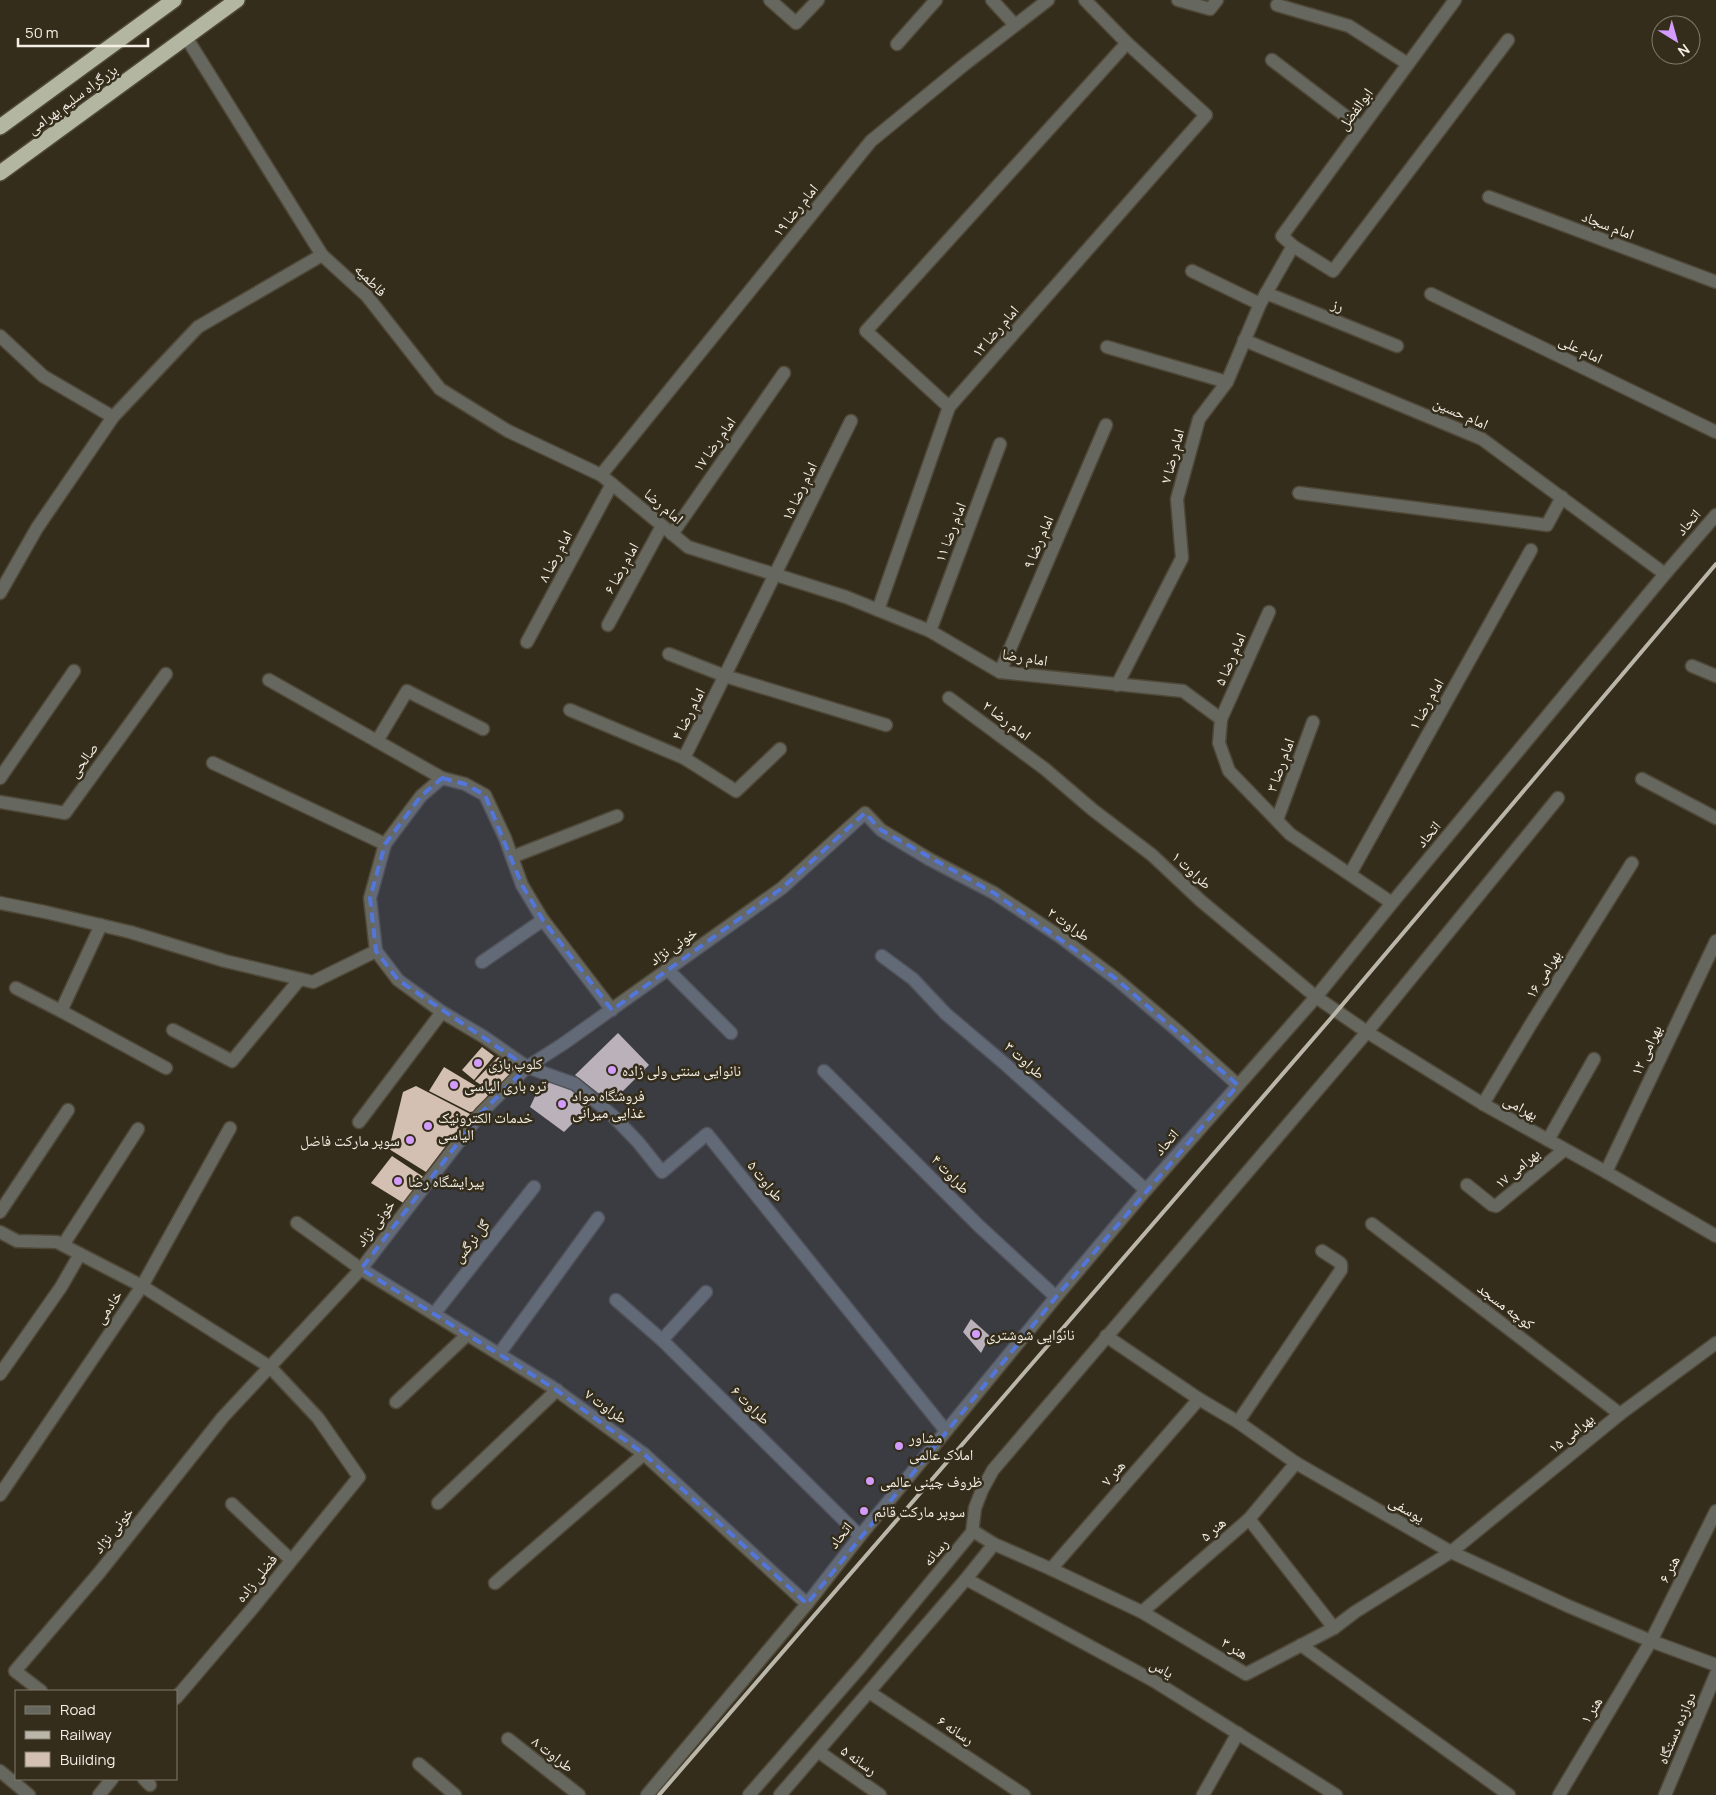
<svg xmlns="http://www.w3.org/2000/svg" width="1716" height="1795" font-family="Manrope,'Noto Naskh Arabic',sans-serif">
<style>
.building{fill:#d4c0b2}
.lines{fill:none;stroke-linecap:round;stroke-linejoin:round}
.minor-casing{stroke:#4f4838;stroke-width:15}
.highway-casing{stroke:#4f4838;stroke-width:18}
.minor{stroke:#66675f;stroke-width:12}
.highway{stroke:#b3b6a1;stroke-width:15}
.rail{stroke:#bbb6aa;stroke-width:4}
.marked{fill:#5376db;fill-opacity:0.2;stroke:#5376db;stroke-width:4;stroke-dasharray:10 6;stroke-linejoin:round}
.poi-dot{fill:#d39cfc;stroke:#342d1c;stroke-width:2}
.labels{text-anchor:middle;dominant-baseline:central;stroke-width:5;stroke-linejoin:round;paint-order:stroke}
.street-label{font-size:15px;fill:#f4efe5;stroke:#342d1c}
.poi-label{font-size:15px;fill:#f4efe5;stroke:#342d1c;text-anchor:start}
</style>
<rect width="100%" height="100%" fill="#342d1c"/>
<g class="building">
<path d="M618 1033 649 1065 611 1103 575 1075Z"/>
<path d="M482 1047 494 1056 474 1080 462 1070Z"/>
<path d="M498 1057 521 1067 495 1094 475 1081Z"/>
<path d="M444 1067 489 1094 476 1111 470 1112 429 1091Z"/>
<path d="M547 1079 575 1084 595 1101 564 1132 530 1107 537 1092Z"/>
<path d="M416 1086 470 1114 426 1172 389 1149 403 1092Z"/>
<path d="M392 1156 425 1178 405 1204 371 1183Z"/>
<path d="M971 1319 990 1336 981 1353 963 1332Z"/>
</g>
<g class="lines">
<defs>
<g id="minor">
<path d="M770 0 796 23 818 0"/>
<path d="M992 0 1015 25"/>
<path d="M1085 0 1127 43"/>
<path d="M1178 0 1210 9 1217 0"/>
<path d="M1455 0 1282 236 1293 246 1333 271 1508 40"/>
<path d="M1277 5 1349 26 1408 64"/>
<path d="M186 37 322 255 367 296 440 389 508 431 601 475 688 547 846 597 930 631 1000 672 1183 691 1221 719 1219 743 1229 771 1290 834 1392 903"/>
<path d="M897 44 936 0"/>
<path d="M1272 60 1361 128"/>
<path d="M1489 197 1716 282"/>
<path d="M1192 271 1260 304"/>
<path d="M1266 293 1397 346"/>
<path d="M1431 294 1716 432"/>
<path d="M0 336 43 376 113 417"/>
<path d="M1244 340 1482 439 1665 574"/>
<path d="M1107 347 1227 382"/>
<path d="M601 475 871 141 965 64 1048 0"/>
<path d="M1299 493 1547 525 1562 497"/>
<path d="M672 534 784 373"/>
<path d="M0 593 37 528 113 417 198 327 322 255"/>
<path d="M878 610 949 407 1206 115 1127 43 866 331 949 407"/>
<path d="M608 625 662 526"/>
<path d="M930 631 1000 444"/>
<path d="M527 642 612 484"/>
<path d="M669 654 725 676 886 725"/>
<path d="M1692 666 1716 676"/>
<path d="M1000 672 1106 425"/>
<path d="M269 680 442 778"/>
<path d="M1117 685 1182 558 1177 499 1199 419 1227 382 1260 304 1293 246"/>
<path d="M949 698 1045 769 1093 810 1152 855 1201 901 1316 997 1367 1032 1483 1104 1606 1172 1716 1236"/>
<path d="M570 710 684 758 851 421"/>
<path d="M1221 719 1269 612"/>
<path d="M377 741 407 691 483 729"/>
<path d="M684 758 736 791 780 749"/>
<path d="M213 763 385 844"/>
<path d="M0 778 74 671"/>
<path d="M1642 779 1716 818"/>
<path d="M0 802 65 813 166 674"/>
<path d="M1277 820 1313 722"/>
<path d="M512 857 617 816"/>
<path d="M1350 874 1531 550"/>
<path d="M0 903 45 912 130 932 225 961 313 982 376 951 398 980 442 1012 484 1037 527 1067 575 1084 612 1115 638 1142 662 1172 707 1134 946 1431"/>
<path d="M543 920 612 1010"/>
<path d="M101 925 61 1011 166 1068"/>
<path d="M376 951 370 898 385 844 421 796 442 778 465 784 485 795 505 838 522 885 543 920 482 962"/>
<path d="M882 956 913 979 946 1014 1005 1064 1146 1190"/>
<path d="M667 969 731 1033"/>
<path d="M16 988 61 1011"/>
<path d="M173 1030 232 1061 300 979"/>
<path d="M824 1071 979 1226 1056 1297"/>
<path d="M1483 1104 1531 1024 1632 863"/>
<path d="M359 1122 442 1012"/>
<path d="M1548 1140 1594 1059"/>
<path d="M1606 1172 1716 941"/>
<path d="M1467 1185 1492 1205 1496 1206 1564 1150"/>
<path d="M0 1212 68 1110"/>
<path d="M297 1223 361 1269 552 1387 644 1454 807 1604"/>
<path d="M1372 1224 1620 1414"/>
<path d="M0 1232 17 1241 57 1242 80 1254 142 1286 270 1367 318 1418 359 1477 252 1609 176 1698"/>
<path d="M63 1245 138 1129"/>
<path d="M616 1300 662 1340 860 1536"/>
<path d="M434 1314 534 1187"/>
<path d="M1106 1336 1199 1399 1238 1422 1296 1463 1451 1552 1568 1606 1651 1641 1716 1665"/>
<path d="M662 1340 706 1292"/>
<path d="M499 1354 598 1218"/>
<path d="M0 1374 61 1287 80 1254"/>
<path d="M396 1402 467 1335"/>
<path d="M1238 1422 1341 1270V1264L1339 1262 1322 1251"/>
<path d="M0 1495 142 1286 230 1128"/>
<path d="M438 1503 557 1390"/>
<path d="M232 1504 291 1560"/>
<path d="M1249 1519 1334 1628"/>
<path d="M972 1533 975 1508 982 1490 993 1470 1367 1032 1558 798"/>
<path d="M1051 1569 1199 1399"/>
<path d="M966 1579 1154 1681 1336 1795"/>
<path d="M495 1583 644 1454"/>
<path d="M1142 1612 1249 1519 1296 1463"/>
<path d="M1301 1645 1509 1795"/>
<path d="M41 1691 15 1671 99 1573 223 1417 361 1269 481 1113 527 1067 563 1044 782 888 865 813 881 830 929 859 994 893 1059 936 1115 978 1179 1032 1238 1085"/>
<path d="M869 1692 1024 1795"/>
<path d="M508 1739 579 1795"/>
<path d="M819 1752 880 1795"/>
<path d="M419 1764 455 1795"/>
<path d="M0 1771 29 1795"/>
<path d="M144 1779 150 1785"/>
<path d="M99 1795 112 1779"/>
<path d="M647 1795 807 1604 860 1536 1056 1297 1146 1190 1316 997 1392 903 1665 574 1716 515"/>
<path d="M749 1795 863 1664 973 1531 994 1544 1051 1569 1142 1612 1246 1674 1334 1628 1355 1612 1451 1552 1620 1414 1716 1343"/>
<path d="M780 1795 966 1579 994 1544"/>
<path d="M1203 1795 1238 1733"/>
<path d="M1559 1795 1651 1641 1716 1511"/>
<path d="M1665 1795 1716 1674"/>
</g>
<g id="highway">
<path d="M0 127 174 0"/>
<path d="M0 173 237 0"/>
</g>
</defs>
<use href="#minor" class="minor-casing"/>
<use href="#highway" class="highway-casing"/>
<use href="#minor" class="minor"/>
<use href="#highway" class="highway"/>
<path class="rail" d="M659 1795 1332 1017 1716 564"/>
</g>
<path class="marked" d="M442 778 465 784 485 795 522 885 543 920 612 1010 782 888 865 813 881 830 994 893 1115 978 1238 1085 1056 1297 807 1604 644 1454 552 1387 361 1269 481 1113 527 1067 398 980 376 951 370 898 385 844 421 796Z"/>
<g class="poi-dot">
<circle cx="478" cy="1063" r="5"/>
<circle cx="612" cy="1070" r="5"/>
<circle cx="454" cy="1085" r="5"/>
<circle cx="562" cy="1104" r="5"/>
<circle cx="428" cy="1126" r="5"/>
<circle cx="410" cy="1140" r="5"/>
<circle cx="398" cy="1181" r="5"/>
<circle cx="976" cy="1334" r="5"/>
<circle cx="899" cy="1446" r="5"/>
<circle cx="870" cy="1481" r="5"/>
<circle cx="864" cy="1511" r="5"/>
</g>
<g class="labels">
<g class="street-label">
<text transform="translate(72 99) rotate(-36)">بزرگراه سلیم بهرامی</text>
<text transform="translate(1355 109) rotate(-54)">ابوالفضل</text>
<text transform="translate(795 210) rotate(-51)">امام رضا ۱۹</text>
<text transform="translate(1608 225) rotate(21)">امام سجاد</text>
<text transform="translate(371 280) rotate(46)">فاطمیه</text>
<text transform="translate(1338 305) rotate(22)">رز</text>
<text transform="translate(995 331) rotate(-49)">امام رضا ۱۳</text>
<text transform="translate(1581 349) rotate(26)">امام علی</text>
<text transform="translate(1461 413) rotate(24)">امام حسین</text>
<text transform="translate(714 444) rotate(-55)">امام رضا ۱۷</text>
<text transform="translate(1172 456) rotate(-75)">امام رضا ۷</text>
<text transform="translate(799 491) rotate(-64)">امام رضا ۱۵</text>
<text transform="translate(664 506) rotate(40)">امام رضا</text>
<text transform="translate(1688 522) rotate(-49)">اتحاد</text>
<text transform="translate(950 532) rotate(-69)">امام رضا ۱۱</text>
<text transform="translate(1038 542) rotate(-67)">امام رضا ۹</text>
<text transform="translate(555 556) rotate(-62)">امام رضا ۸</text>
<text transform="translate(621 568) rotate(-61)">امام رضا ۶</text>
<text transform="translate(1025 657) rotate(9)">امام رضا</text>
<text transform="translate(1230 659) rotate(-66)">امام رضا ۵</text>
<text transform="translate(1426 704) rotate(-61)">امام رضا ۱</text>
<text transform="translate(688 714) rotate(-63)">امام رضا ۴</text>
<text transform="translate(1007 720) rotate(37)">امام رضا ۲</text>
<text transform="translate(83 760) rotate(-54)">صالحی</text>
<text transform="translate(1280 765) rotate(-70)">امام رضا ۳</text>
<text transform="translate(1428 834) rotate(-50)">اتحاد</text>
<text transform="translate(1192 870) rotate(43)">طراوت ۱</text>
<text transform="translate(1069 924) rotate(35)">طراوت ۲</text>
<text transform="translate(673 946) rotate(-35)">خونی نژاد</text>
<text transform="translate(1543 974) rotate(-58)">بهرامی ۱۶</text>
<text transform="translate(1646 1050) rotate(-65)">بهرامی ۱۲</text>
<text transform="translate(1025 1060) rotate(42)">طراوت ۳</text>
<text transform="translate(1521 1107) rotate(29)">بهرامی</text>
<text transform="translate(1166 1142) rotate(-49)">اتحاد</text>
<text transform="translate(1517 1168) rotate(-40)">بهرامی ۱۷</text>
<text transform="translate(951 1174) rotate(46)">طراوت ۴</text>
<text transform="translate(766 1181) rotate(51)">طراوت ۵</text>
<text transform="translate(375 1223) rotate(-53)">خونی نژاد</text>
<text transform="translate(471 1241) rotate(-52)">گل نرگس</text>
<text transform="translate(1506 1306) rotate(37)">کوچه مسجد</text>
<text transform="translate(108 1307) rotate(-56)">خادمی</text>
<text transform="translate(751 1405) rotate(45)">طراوت ۶</text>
<text transform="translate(606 1406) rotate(36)">طراوت ۷</text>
<text transform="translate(1571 1433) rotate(-39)">بهرامی ۱۵</text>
<text transform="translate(1113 1473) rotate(-49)">هنر ۷</text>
<text transform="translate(1407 1509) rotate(30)">یوسفی</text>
<text transform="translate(1213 1529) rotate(-41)">هنر ۵</text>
<text transform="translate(113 1530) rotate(-51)">خونی نژاد</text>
<text transform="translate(840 1535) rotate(-52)">اتحاد</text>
<text transform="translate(935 1552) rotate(-50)">رسانه</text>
<text transform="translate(1669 1569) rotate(-63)">هنر ۶</text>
<text transform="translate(256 1578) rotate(-51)">فضلی زاده</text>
<text transform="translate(1235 1648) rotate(31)">هنر ۳</text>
<text transform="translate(1162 1668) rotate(30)">یاس</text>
<text transform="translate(1591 1710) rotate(-59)">هنر ۱</text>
<text transform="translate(1676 1728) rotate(-67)">دوازده دستگاه</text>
<text transform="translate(956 1730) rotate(34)">رسانه ۶</text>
<text transform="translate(553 1754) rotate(38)">طراوت ۸</text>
<text transform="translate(859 1760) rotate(35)">رسانه ۵</text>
</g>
<g class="poi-label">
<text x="488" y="1063">کلوپ بازی</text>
<text x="622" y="1070">نانوایی سنتی ولی زاده</text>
<text x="464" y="1085">تره باری الیاسی</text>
<text x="572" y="1095">فروشگاه مواد<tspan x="572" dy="17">غذایی میرانی</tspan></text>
<text x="438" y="1117">خدمات الکترونیک<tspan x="438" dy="17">الیاسی</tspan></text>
<text x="400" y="1140" text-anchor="end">سوپر مارکت فاضل</text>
<text x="408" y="1181">پیرایشگاه رضا</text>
<text x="986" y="1334">نانوایی شوشتری</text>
<text x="909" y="1437">مشاور<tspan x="909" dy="17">املاک عالمی</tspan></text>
<text x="880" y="1481">ظروف چینی عالمی</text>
<text x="874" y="1511">سوپر مارکت قائم</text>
</g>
</g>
<rect x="15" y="1690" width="162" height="90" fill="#342d1c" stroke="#817b6c"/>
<rect x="25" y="1706" width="25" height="8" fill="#66675f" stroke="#817b6c"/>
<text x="60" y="1715" font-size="15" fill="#f4efe5">Road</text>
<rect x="25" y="1731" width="25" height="8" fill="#bbb6aa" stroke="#817b6c"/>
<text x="60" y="1740" font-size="15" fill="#f4efe5">Railway</text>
<rect x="25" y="1752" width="25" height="15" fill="#d4c0b2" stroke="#817b6c"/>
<text x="60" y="1765" font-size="15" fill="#f4efe5">Building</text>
<g transform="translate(1676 40) rotate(143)"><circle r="24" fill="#342d1c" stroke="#817b6c"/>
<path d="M0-4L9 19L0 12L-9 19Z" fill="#d39cfc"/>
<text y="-8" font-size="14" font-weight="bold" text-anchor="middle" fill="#f4efe5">N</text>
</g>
<path d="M18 38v8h130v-8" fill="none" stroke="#f4efe5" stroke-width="2.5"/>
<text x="25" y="38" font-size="15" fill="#f4efe5" stroke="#342d1c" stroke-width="4" paint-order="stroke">50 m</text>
</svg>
